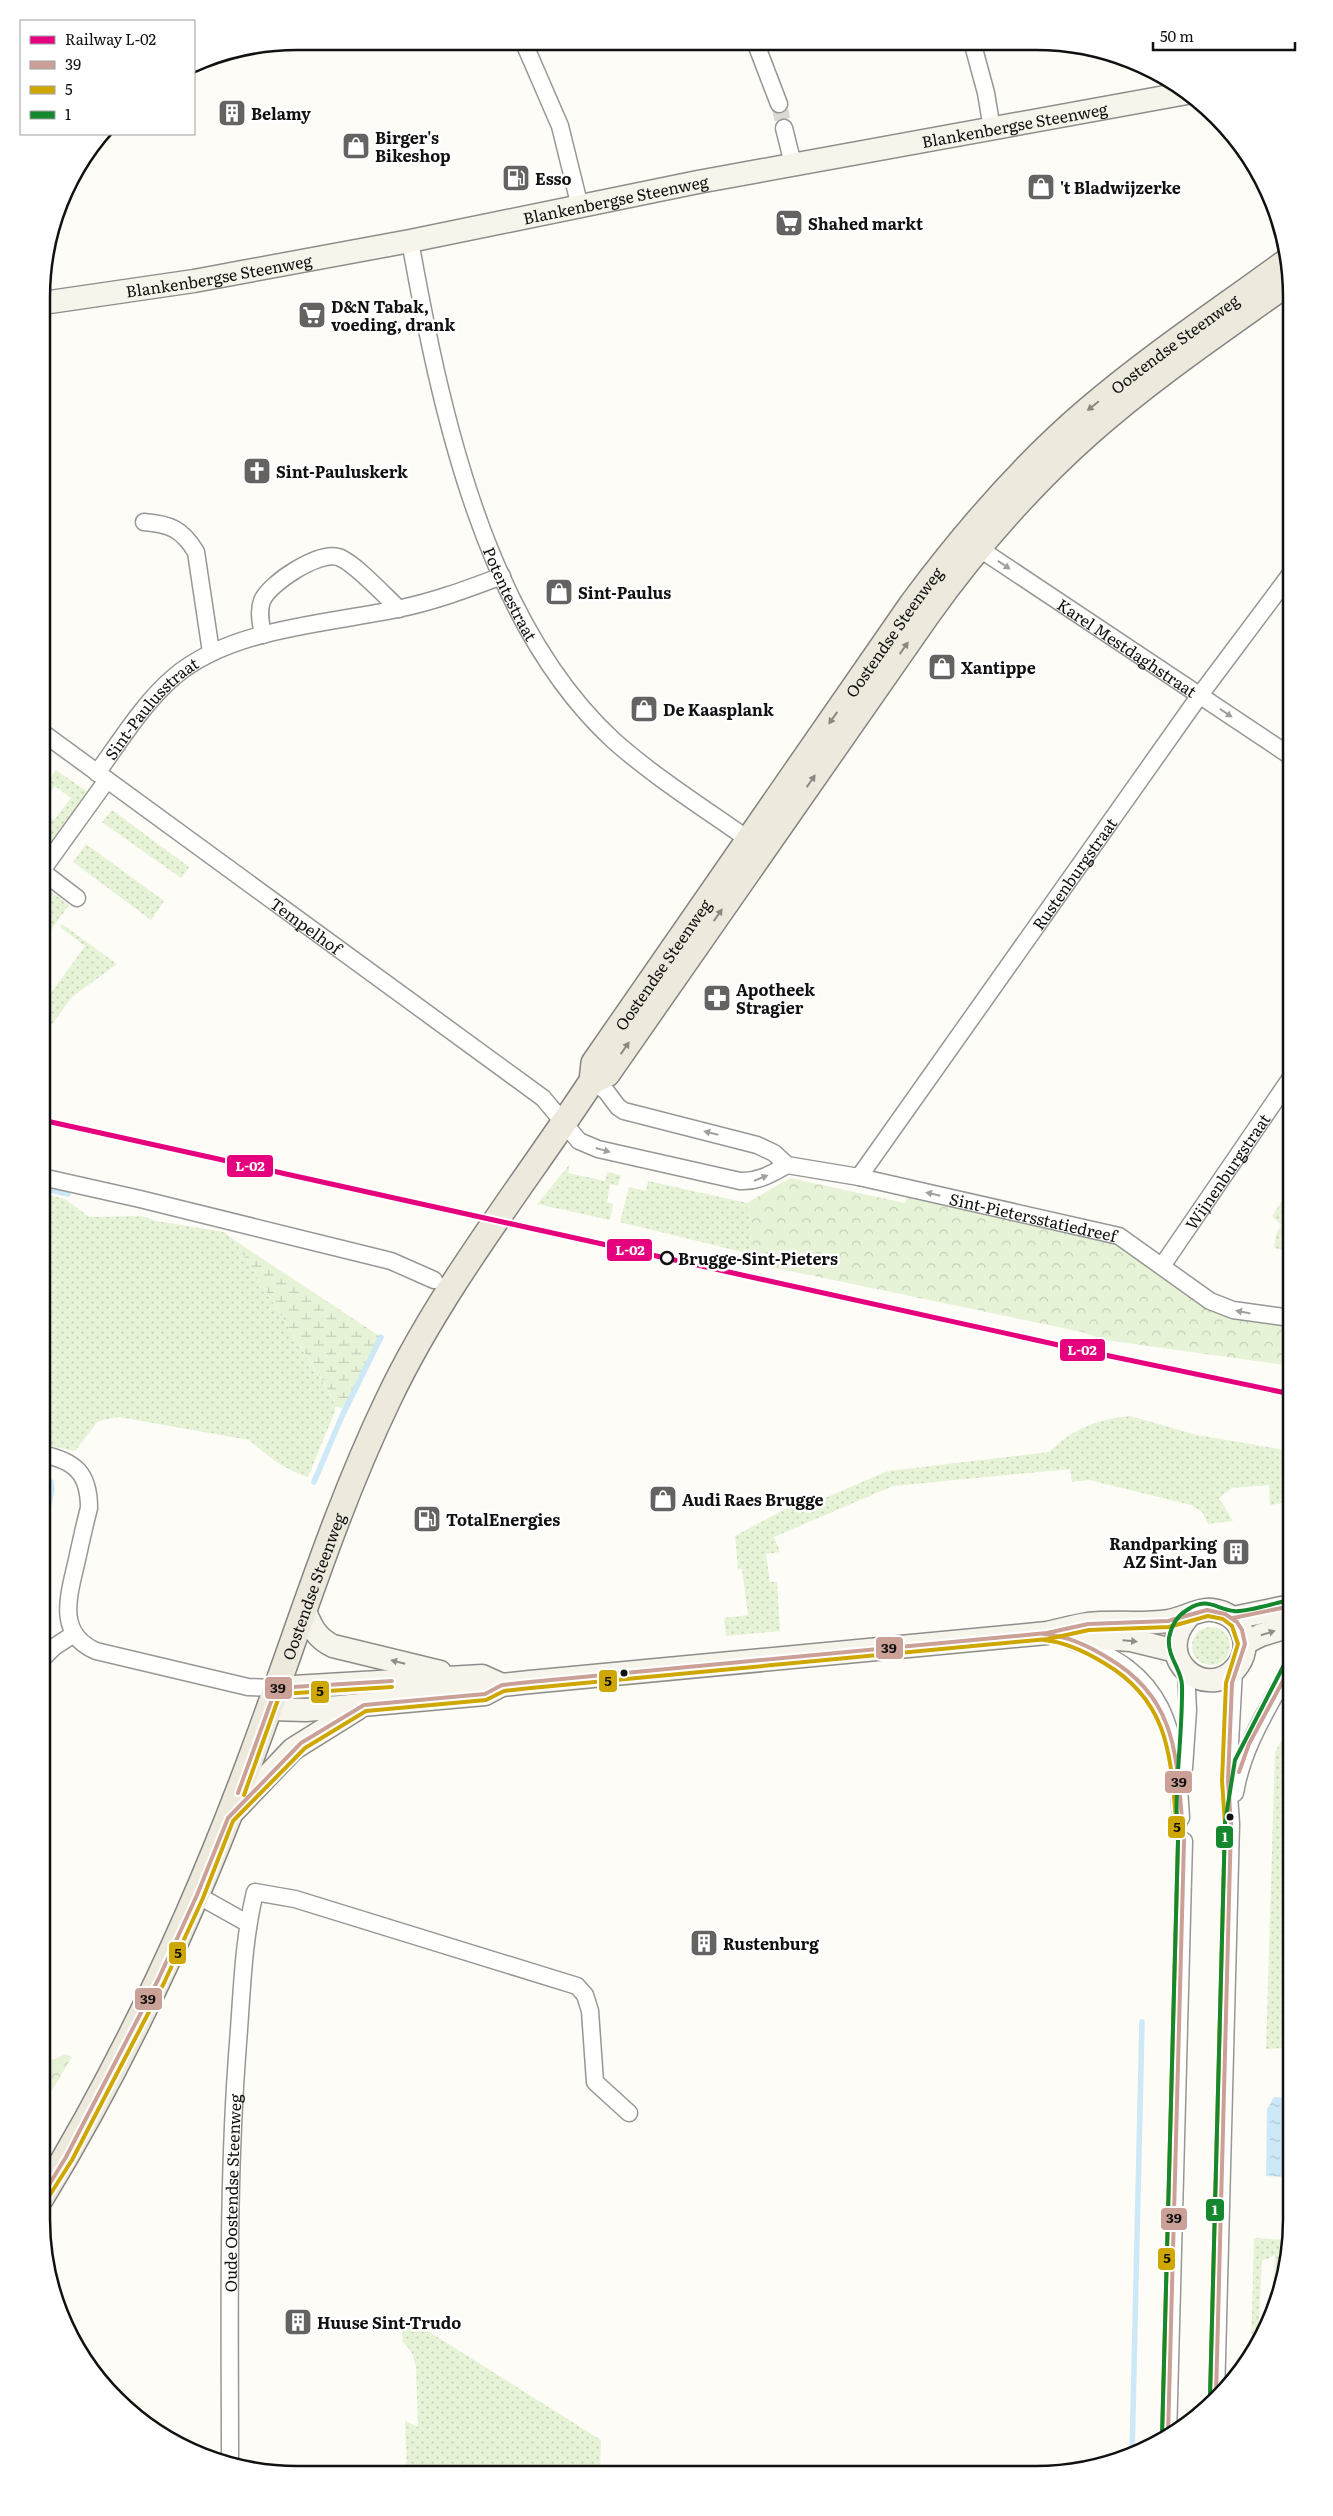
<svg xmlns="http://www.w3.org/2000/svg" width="1333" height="2516" font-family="Literata,serif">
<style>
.grass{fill:url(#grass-dots)}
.wetland{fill:url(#wetland-marsh)}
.park{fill:url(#park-crowns)}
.water{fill:url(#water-ripples)}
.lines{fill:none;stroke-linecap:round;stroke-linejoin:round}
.stream{stroke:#cde8f7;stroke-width:5.5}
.minor-tunnel{stroke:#dad9d4;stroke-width:16;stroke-dasharray:16 8;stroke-linecap:butt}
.minor-casing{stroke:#979795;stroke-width:19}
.secondary-casing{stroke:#8e8d8b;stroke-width:25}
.primary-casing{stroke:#858482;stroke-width:28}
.minor{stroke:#fffffe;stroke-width:16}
.secondary{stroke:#f6f4eb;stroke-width:22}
.primary{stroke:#ede9dc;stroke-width:25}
.bus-1-casing{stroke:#fff;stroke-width:8}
.bus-2-casing{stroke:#fff;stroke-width:8}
.bus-3-casing{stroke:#fff;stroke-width:8}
.bus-1{stroke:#cba197;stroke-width:4}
.bus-2{stroke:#cfa703;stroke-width:4}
.bus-3{stroke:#15882e;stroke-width:4}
.rail-1-casing{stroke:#fff;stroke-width:9}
.rail-1{stroke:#e5007d;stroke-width:5}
.oneway{fill:#8a8881}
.oneway2{fill:#a0a09f}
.oneway3{fill:#8f8e89}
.stop-dot{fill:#fff;stroke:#111;stroke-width:2.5}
.bus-dot{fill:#111;stroke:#fff;stroke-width:2}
.labels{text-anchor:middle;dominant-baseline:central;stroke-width:5;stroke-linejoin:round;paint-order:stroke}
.poi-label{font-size:16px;font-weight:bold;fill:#111;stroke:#fff;text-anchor:start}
.street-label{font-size:16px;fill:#111;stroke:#fff}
.stop-label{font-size:16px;font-weight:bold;fill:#111;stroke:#fff;text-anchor:start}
.rim{fill:none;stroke:#111;stroke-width:2.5}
.line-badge{stroke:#fff;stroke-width:2}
.badge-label{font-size:14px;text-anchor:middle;font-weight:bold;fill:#fff}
.pale-badge-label{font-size:14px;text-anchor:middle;font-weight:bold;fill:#111}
</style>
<defs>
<pattern id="grass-dots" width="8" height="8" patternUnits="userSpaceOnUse" patternTransform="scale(1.25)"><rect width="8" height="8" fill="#e7f3d7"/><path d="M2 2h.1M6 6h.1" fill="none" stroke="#c5cfb8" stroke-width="1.8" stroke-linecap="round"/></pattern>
<pattern id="wetland-marsh" width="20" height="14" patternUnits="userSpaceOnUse" patternTransform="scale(1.25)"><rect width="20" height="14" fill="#e7f3d7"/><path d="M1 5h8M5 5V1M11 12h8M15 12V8" fill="none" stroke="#c5cfb8"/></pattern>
<pattern id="park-crowns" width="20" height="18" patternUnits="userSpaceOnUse" patternTransform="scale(1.25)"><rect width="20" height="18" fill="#e7f3d7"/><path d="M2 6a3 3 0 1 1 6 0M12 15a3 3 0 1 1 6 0" fill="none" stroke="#c5cfb8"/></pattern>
<pattern id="water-ripples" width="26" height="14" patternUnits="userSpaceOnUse" patternTransform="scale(1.25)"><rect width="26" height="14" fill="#cde8f7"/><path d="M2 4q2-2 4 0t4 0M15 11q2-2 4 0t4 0" fill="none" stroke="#afc6d3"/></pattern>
</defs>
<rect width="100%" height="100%" fill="#fdfcf7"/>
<g class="grass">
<path d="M56 770 89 793 43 857 45 842 43 840V812L54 820 71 798 55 786 50 793 43 788Z"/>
<path d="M112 810 189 867 181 878 102 822Z"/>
<path d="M86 844 164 901 151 920 73 862Z"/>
<path d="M43 886 69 905 43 941Z"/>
<path d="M62 924 117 964 72 997 43 1036V1004L85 946 60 927Z"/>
<path d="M570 1164 568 1173 605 1181 607 1172 621 1175 618 1186 610 1184 607 1202 613 1204 610 1220 537 1204Z"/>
<path d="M648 1181 747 1203 754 1255 620 1222 629 1187 646 1191Z"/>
<path d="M42 1193 65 1199 89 1217 142 1216 156 1221 224 1232 234 1240 335 1402V1411L308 1477C286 1471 266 1455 249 1440L119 1417 98 1421 75 1451 42 1444Z"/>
<path d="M1282 1201 1291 1210V1252L1274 1248 1276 1234 1281 1225 1272 1216Z"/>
<path d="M1130 1416 1197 1435 1291 1451V1502L1270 1505 1269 1485 1232 1488 1219 1498 1233 1521 1208 1524 1202 1512 1191 1505 1089 1480 1072 1482 1070 1469 893 1486 774 1537 780 1552 766 1554 770 1582H777L780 1631 726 1636 724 1618 748 1615 742 1569H738L735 1536 815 1493 818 1501 888 1471 1049 1452C1074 1428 1096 1420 1130 1416Z"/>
<circle cx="1211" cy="1646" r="19"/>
<path d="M1291 1724V2048L1266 2049 1275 1752Z"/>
<path d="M1254 2238 1290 2240 1271 2318 1275 2255 1262 2261 1258 2341 1251 2354Z"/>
<path d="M404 2316 601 2440 600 2473H407L405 2421 418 2427 416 2367 412 2353 402 2340Z"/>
</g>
<path class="wetland" d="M234 1240 381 1337 346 1410 335 1406V1401Z"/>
<g class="park">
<path d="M790 1178 905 1203 908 1195 1115 1243 1199 1305 1223 1315 1250 1322 1291 1326V1366L1105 1340 1082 1332 752 1263 754 1255 747 1203Z"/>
<path d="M66 2054 72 2057 46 2100 41 2097V2059H55Z"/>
</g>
<path class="water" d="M1274 2097 1291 2098V2177L1266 2176 1267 2109Z"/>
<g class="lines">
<g class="stream">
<path d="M42 1188 68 1194"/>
<path d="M314 1482 342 1416 381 1337"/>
<path d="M42 1534 52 1490 51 1482 42 1476"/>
<path d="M1132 2455 1142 2022"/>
</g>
<path class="minor-tunnel" d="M779 104 784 128"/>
<defs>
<g id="minor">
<path d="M524 43 560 126 580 207"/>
<path d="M756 44 779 104"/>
<path d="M973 45 986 93 992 129"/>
<path d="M784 128 793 164"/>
<path id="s1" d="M410 241C440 407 484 621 613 740 654 777 710 812 756 845"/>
<path d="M144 522C170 524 182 529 196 552L211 652"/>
<path id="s2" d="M971 543 1292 757"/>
<path d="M263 635C261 624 258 612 262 601 269 583 319 551 338 557 353 561 386 597 399 609"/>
<path id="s3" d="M43 733 543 1098 579 1141 598 1149 740 1181C758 1182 771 1174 787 1165"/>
<path id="s4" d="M97 773C121 740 144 702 175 676 232 628 327 624 397 609 433 602 467 589 502 576"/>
<path d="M43 869 107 780"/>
<path d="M43 872 77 898"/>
<path id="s5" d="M592 1081 606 1091 618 1107 624 1111 757 1145 774 1153 787 1165 859 1177 1119 1236 1210 1301 1233 1310 1291 1318"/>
<path d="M42 1177 140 1199 391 1261 434 1280"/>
<path id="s6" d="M859 1177 1200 695 1292 572"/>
<path id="s7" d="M1162 1266 1292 1076"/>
<path d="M42 1454C75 1461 89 1473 89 1508 84 1527 80 1546 76 1564 68 1598 57 1634 96 1651L248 1687 276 1688"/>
<path d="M1071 1641C1167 1670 1176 1730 1181 1818"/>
<path d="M42 1659 54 1647 74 1634"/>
<path d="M1184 1768 1188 1710 1186 1671"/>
<path d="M1235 1793C1243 1745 1269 1707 1291 1666"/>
<path d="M197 1895 247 1923"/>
<path d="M1216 2397 1231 1824 1228 1781 1234 1670"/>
<path d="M1168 2437 1184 1841"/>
<path id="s8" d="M230 2464C230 2323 227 2183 238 2043 242 1992 243 1941 255 1892L295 1899 577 1986 585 1995 590 2011 595 2082 629 2113"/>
</g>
<g id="secondary">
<path id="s9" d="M43 303 194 281 410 241 698 182 1187 93"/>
<path d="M304 1609C311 1626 316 1638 333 1646L440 1672"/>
<path d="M1233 1618 1291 1606"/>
<path d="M1068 1636 1131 1640 1176 1651"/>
<path d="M1245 1643 1261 1635 1291 1626"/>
<path d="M276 1688 482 1676 502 1685"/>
<path d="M269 1709 306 1710 485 1694 502 1685 530 1682 1047 1633C1061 1630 1074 1626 1088 1624 1114 1621 1142 1625 1168 1621 1182 1619 1201 1608 1212 1610 1242 1613 1255 1647 1235 1669 1206 1701 1151 1659 1188 1617"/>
<path d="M231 1814 293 1749 357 1709"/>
</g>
<g id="primary">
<path d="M592 1081 607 1074 927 615C975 548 1028 487 1090 432 1152 377 1222 330 1289 282"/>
<path id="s10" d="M41 2198C127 2057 197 1905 254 1750 298 1632 334 1512 389 1398 443 1285 523 1186 592 1081L594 1063 912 604C964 534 1021 467 1088 410 1150 357 1219 311 1286 262"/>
</g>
</defs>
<use href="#minor" class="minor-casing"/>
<use href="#secondary" class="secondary-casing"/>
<use href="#primary" class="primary-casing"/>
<use href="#minor" class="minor"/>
<use href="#secondary" class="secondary"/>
<use href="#primary" class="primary"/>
<defs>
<g id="bus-1">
<path d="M1233 1618 1291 1606"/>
<path d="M1044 1634C1067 1636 1089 1646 1108 1658 1182 1701 1176 1765 1184 1841L1168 2437"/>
<path d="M1239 1772 1249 1744 1291 1666"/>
<path d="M238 1793 276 1688 392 1681"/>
<path d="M41 2198 66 2157 158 1980 197 1895 228 1818 301 1743 364 1705 485 1694 502 1685 530 1682 1047 1633 1088 1624 1168 1621 1207 1610 1225 1614 1237 1622 1242 1630 1245 1644 1232 1683 1228 1781 1231 1824 1216 2396"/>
</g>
<g id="bus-2">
<path d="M1044 1640C1065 1642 1086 1652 1104 1663 1176 1705 1170 1767 1178 1841L1162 2437"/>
<path d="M244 1795 280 1694 392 1687"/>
<path d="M46 2201 72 2160 164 1983 203 1898 233 1821 305 1748 366 1711 486 1700 504 1691 531 1688 1048 1639 1089 1630 1169 1627 1208 1616 1223 1619 1232 1626 1238 1644 1226 1683 1222 1781 1225 1824 1210 2397"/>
</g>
<g id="bus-3">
<path d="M1210 2397 1225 1823 1235 1760 1285 1663"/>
<path d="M1162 2437 1178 1841C1173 1789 1183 1737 1182 1685 1181 1668 1167 1657 1169 1638 1171 1627 1177 1616 1187 1610 1207 1596 1216 1609 1234 1611 1243 1613 1279 1602 1290 1600"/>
</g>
</defs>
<use href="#bus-1" class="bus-1-casing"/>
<use href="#bus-2" class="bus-2-casing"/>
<use href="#bus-3" class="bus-3-casing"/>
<use href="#bus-1" class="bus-1"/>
<use href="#bus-2" class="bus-2"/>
<use href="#bus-3" class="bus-3"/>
<defs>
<path id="rail-1" d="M42 1120 1081 1350 1291 1394"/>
</defs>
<use href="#rail-1" class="rail-1-casing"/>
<use href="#rail-1" class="rail-1"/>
</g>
<defs><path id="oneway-solid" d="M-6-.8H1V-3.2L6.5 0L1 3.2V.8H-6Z" transform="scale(1.25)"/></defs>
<g class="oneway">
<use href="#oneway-solid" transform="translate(1093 406) rotate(141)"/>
<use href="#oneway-solid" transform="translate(904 648) rotate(-55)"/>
<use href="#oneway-solid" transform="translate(833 718) rotate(125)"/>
<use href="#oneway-solid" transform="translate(811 781) rotate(-55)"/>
<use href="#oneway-solid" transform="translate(718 915) rotate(-55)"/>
<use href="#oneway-solid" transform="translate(625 1048) rotate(-55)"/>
</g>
<g class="oneway2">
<use href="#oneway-solid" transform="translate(1004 565) rotate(34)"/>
<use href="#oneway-solid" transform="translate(1226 713) rotate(34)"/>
<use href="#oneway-solid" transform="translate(711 1133) rotate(-166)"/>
<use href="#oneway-solid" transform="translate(603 1150) rotate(16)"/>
<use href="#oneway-solid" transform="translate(761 1178) rotate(-22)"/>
<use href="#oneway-solid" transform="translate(933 1194) rotate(-167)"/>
<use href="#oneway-solid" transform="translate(1243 1312) rotate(-169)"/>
</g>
<g class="oneway3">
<use href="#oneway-solid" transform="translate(1268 1633) rotate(-18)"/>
<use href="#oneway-solid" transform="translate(1130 1641) rotate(5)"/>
<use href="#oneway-solid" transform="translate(398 1662) rotate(-166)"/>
</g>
<defs>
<symbol id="building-square" viewBox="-11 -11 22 22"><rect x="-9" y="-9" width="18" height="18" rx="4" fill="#646362" stroke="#fff"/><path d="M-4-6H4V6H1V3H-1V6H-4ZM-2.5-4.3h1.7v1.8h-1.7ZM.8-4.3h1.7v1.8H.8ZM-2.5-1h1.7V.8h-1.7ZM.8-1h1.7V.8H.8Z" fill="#fff"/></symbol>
<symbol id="shop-square" viewBox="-11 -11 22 22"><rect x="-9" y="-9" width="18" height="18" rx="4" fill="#646362" stroke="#fff"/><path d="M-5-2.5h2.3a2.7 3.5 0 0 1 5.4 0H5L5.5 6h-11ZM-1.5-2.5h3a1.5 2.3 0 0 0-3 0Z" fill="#fff"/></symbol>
<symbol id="fuel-square" viewBox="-11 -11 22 22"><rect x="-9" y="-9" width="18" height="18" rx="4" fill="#646362" stroke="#fff"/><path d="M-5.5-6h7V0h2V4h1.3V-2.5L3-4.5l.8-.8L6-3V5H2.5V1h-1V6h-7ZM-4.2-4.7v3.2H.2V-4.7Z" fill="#fff"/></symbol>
<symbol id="supermarket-square" viewBox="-11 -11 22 22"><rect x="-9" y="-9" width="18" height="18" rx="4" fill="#646362" stroke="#fff"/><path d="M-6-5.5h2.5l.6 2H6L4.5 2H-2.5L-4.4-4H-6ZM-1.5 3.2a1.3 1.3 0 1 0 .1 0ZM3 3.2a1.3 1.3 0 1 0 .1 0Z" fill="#fff"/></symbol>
<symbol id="church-square" viewBox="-11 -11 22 22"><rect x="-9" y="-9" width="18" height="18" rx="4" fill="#646362" stroke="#fff"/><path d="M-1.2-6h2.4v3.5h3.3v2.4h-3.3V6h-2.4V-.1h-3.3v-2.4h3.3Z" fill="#fff"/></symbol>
<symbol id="pharmacy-square" viewBox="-11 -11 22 22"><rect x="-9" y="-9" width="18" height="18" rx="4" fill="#646362" stroke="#fff"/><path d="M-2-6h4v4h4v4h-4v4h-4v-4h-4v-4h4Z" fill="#fff"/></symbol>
</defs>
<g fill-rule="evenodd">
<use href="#building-square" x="216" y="97" width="32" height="32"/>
<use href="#shop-square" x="340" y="130" width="32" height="32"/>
<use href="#fuel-square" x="500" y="162" width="32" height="32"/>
<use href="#shop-square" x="1025" y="171" width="32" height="32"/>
<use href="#supermarket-square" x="773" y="207" width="32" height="32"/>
<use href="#supermarket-square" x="296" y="299" width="32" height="32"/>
<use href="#church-square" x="241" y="455" width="32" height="32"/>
<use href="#shop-square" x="543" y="576" width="32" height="32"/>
<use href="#shop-square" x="926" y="651" width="32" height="32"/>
<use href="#shop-square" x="628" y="693" width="32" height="32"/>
<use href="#pharmacy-square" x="701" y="982" width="32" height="32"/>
<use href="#shop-square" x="647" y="1483" width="32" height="32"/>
<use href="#fuel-square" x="411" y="1503" width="32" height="32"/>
<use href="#building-square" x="1220" y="1536" width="32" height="32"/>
<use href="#building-square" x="688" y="1927" width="32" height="32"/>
<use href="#building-square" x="282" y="2306" width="32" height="32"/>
</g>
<circle class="stop-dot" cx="667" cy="1258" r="6"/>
<g class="bus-dot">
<circle cx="624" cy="1673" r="4.5"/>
<circle cx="1230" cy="1817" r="4.5"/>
</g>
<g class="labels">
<g class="poi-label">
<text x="251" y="113">Belamy</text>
<text x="375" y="137">Birger's<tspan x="375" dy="18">Bikeshop</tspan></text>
<text x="535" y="178">Esso</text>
<text x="1060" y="187">'t Bladwijzerke</text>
<text x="808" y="223">Shahed markt</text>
<text x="331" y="306">D&amp;N Tabak,<tspan x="331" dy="18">voeding, drank</tspan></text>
<text x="276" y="471">Sint-Pauluskerk</text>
<text x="578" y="592">Sint-Paulus</text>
<text x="961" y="667">Xantippe</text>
<text x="663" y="709">De Kaasplank</text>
<text x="736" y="989">Apotheek<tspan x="736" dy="18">Stragier</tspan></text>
<text x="682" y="1499">Audi Raes Brugge</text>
<text x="446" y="1519">TotalEnergies</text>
<text x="1217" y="1543" text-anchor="end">Randparking<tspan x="1217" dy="18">AZ Sint-Jan</tspan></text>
<text x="723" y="1943">Rustenburg</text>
<text x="317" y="2322">Huuse Sint-Trudo</text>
</g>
<g class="street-label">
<text stroke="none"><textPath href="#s9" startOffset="988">Blankenbergse Steenweg</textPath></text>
<text stroke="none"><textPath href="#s9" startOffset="582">Blankenbergse Steenweg</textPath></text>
<text stroke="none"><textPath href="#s9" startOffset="178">Blankenbergse Steenweg</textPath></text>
<text stroke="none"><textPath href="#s10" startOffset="2199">Oostendse Steenweg</textPath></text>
<text stroke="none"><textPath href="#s1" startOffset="368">Potentestraat</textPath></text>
<text stroke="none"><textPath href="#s10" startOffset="1794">Oostendse Steenweg</textPath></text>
<text stroke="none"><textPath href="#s2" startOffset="188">Karel Mestdaghstraat</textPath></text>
<text stroke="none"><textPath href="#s4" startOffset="85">Sint-Paulusstraat</textPath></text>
<text stroke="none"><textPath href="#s6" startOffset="372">Rustenburgstraat</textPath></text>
<text stroke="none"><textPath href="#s3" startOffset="326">Tempelhof</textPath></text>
<text stroke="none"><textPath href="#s10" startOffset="1389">Oostendse Steenweg</textPath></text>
<text stroke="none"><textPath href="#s7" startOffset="115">Wijnenburgstraat</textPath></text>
<text stroke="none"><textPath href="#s5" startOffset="470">Sint-Pietersstatiedreef</textPath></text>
<text stroke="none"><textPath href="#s10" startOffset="671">Oostendse Steenweg</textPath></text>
<text stroke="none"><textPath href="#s8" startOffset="271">Oude Oostendse Steenweg</textPath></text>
</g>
<g class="stop-label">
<text x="678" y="1258">Brugge-Sint-Pieters</text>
</g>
</g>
<path d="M0 0H1333V2516H0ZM297 50H1036A247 247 0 0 1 1283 297V2219A247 247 0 0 1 1036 2466H297A247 247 0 0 1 50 2219V297A247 247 0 0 1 297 50Z" fill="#fff" fill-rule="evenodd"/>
<path class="rim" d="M297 50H1036A247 247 0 0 1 1283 297V2219A247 247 0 0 1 1036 2466H297A247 247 0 0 1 50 2219V297A247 247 0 0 1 297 50Z"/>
<g class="line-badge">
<rect x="226" y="1154" width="48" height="24" rx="5" fill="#e5007d"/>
<rect x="606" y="1238" width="47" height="24" rx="5" fill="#e5007d"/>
<rect x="1059" y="1338" width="47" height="24" rx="5" fill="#e5007d"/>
<rect x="875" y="1636" width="29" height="24" rx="5" fill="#cba197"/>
<rect x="598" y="1669" width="20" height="24" rx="5" fill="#cfa703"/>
<rect x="264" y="1676" width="29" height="24" rx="5" fill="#cba197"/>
<rect x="310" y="1680" width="20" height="24" rx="5" fill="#cfa703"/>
<rect x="1164" y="1770" width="29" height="24" rx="5" fill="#cba197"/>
<rect x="1167" y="1815" width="19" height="24" rx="5" fill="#cfa703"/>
<rect x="1215" y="1825" width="19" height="24" rx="5" fill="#15882e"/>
<rect x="168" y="1941" width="19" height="24" rx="5" fill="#cfa703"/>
<rect x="134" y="1987" width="29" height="24" rx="5" fill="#cba197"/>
<rect x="1205" y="2198" width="20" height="24" rx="5" fill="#15882e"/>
<rect x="1160" y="2207" width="28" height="24" rx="5" fill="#cba197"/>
<rect x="1157" y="2247" width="19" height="24" rx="5" fill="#cfa703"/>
</g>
<g class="badge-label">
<text x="250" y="1171">L-02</text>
<text x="630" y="1255">L-02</text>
<text x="1082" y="1355">L-02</text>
<text x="1225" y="1842">1</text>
<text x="1215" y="2215">1</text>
</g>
<g class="pale-badge-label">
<text x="889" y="1653">39</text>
<text x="608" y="1686">5</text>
<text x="278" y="1693">39</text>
<text x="320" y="1696">5</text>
<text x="1179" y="1787">39</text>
<text x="1177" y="1832">5</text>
<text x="178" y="1958">5</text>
<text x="148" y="2004">39</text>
<text x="1174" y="2223">39</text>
<text x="1167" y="2263">5</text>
</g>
<rect x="20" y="20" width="175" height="115" fill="#ffffff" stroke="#a0a0a0"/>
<rect x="30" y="36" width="25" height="8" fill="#e5007d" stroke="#a0a0a0"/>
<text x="65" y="45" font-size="15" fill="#111111">Railway L-02</text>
<rect x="30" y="61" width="25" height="8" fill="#cba197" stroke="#a0a0a0"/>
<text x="65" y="70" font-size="15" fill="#111111">39</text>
<rect x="30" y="86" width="25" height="8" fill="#cfa703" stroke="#a0a0a0"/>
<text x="65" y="95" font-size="15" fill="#111111">5</text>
<rect x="30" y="111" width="25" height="8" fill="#15882e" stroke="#a0a0a0"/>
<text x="65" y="120" font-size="15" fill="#111111">1</text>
<path d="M1153 42v8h142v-8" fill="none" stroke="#111111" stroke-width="2.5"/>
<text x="1160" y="42" font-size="15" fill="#111111" stroke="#ffffff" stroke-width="4" paint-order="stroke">50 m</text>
</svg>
